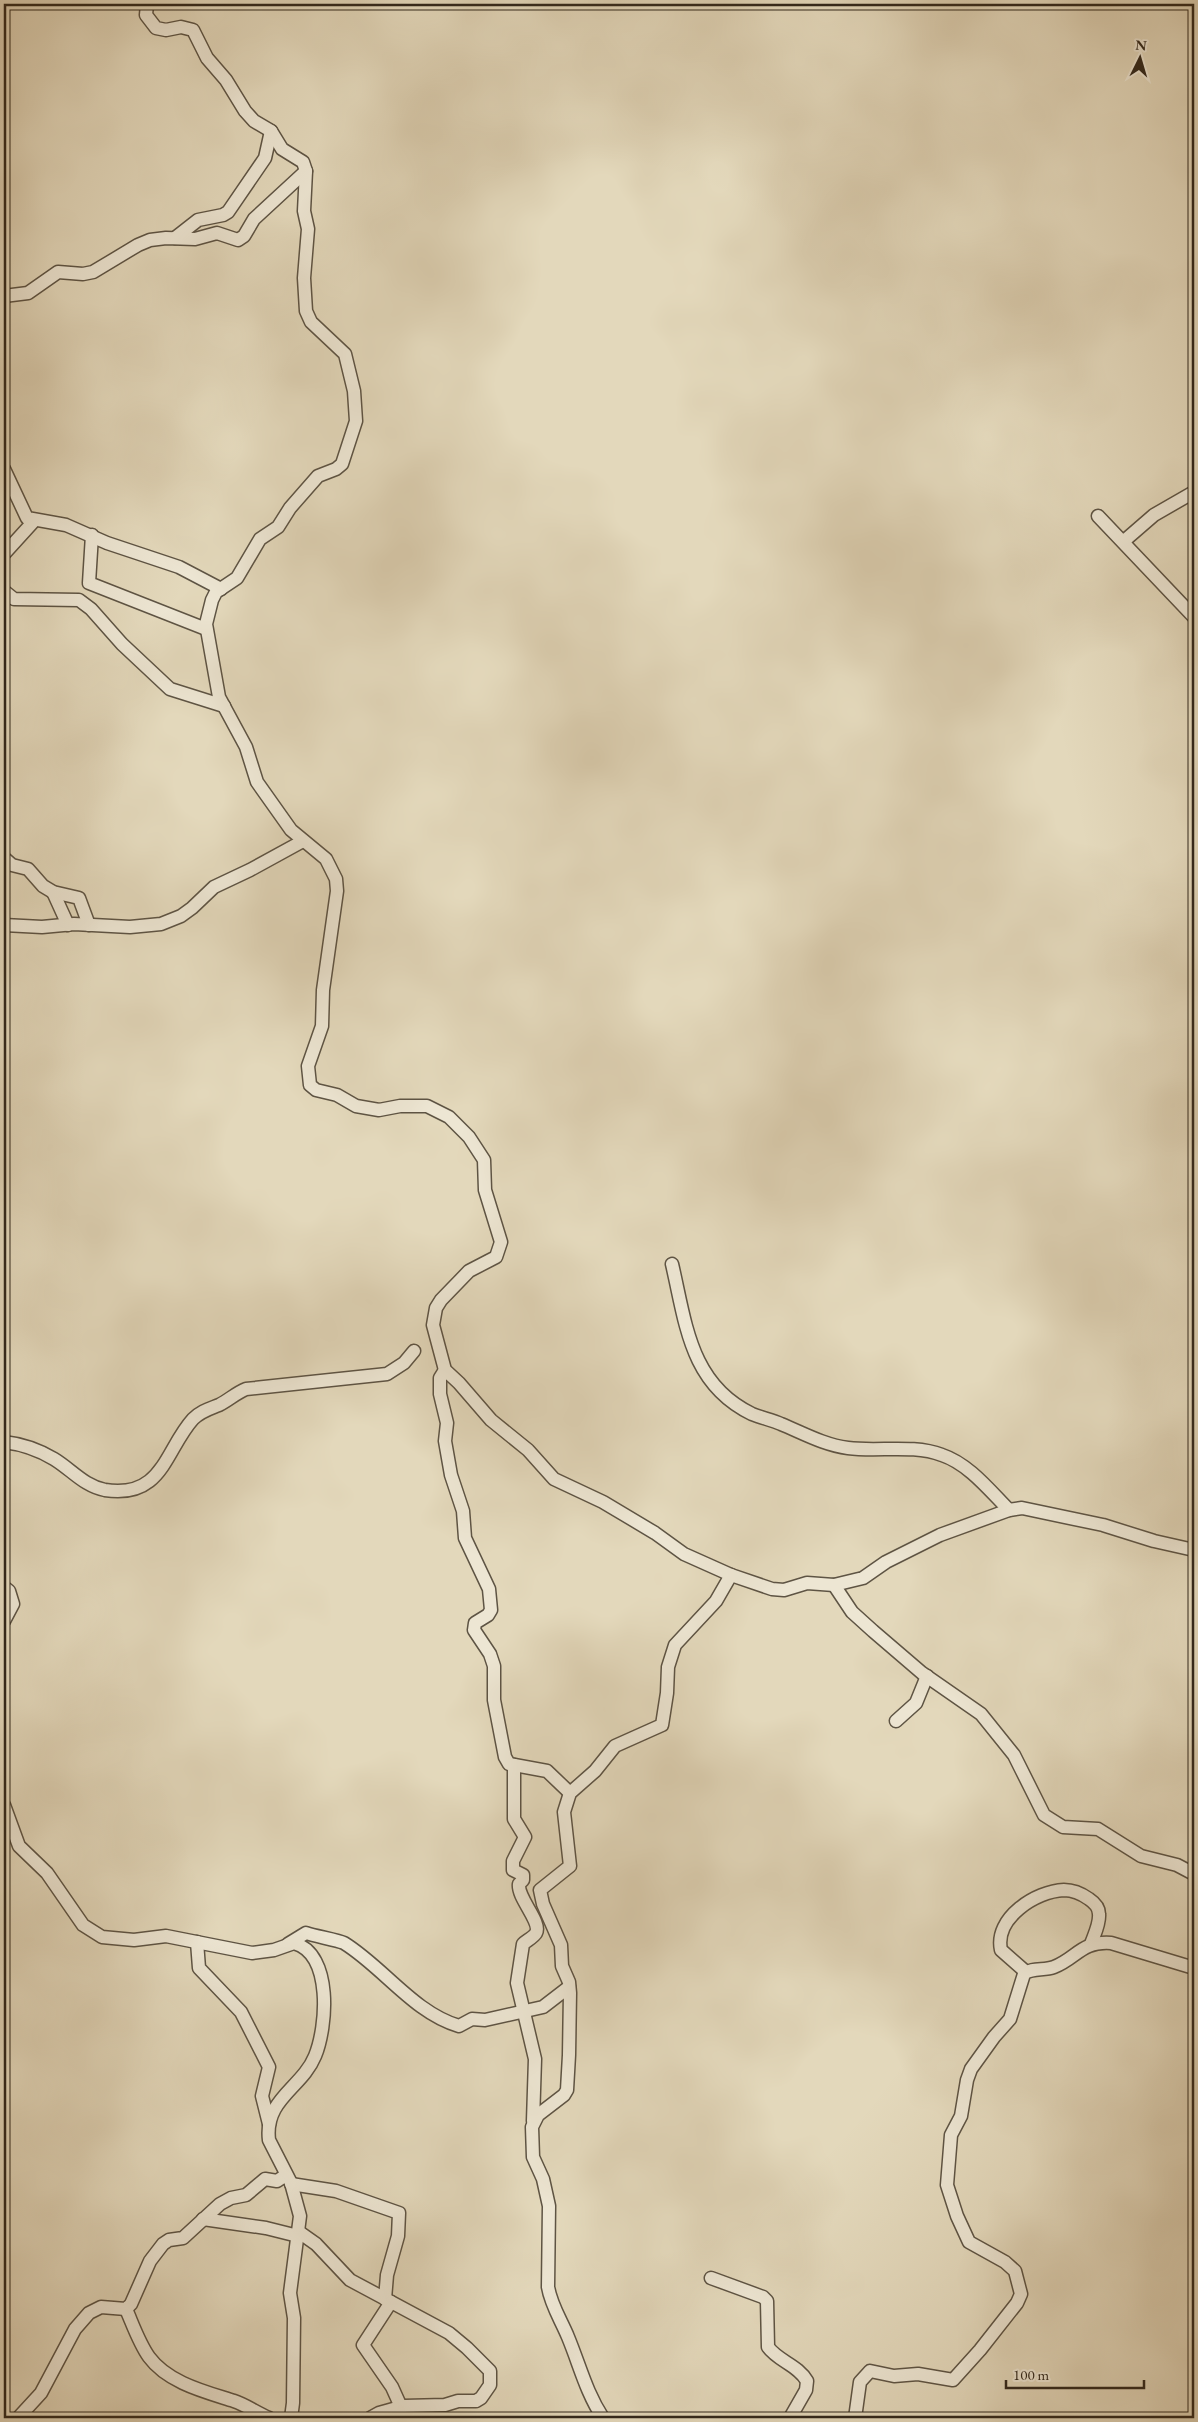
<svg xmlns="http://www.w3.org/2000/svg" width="1198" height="2422" font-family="'EB Garamond',serif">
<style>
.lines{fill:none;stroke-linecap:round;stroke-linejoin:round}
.minor-casing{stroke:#5e5444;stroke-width:15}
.minor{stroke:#ede6d3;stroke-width:12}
</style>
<rect width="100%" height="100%" fill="#e3d8bb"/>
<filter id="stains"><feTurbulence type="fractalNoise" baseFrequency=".004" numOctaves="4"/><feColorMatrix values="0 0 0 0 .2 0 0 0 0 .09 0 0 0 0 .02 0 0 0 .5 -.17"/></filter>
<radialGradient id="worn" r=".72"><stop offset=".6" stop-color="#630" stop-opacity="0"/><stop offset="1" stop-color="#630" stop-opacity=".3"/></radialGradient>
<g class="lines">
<defs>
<g id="minor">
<path d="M147 4 146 15 156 28 166 30 181 27 193 30 207 58 226 80 245 111 254 121 271 131 282 149 303 162 306 171 304 211 308 229 304 278 306 311 311 322 345 354 354 391 356 421 342 464 336 469 318 476 290 508 278 527 260 539 237 578 216 592 212 600 206 624 219 697 246 747 257 782 291 830 326 859 336 879 337 891 323 990 322 1026 308 1066 310 1085 316 1090 337 1095 356 1106 379 1110 400 1106H427L449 1117 469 1137 484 1160 485 1190 501 1242 496 1257 469 1271 441 1300 436 1308 433 1325 445 1370 459 1383 491 1420 528 1450 554 1479 603 1502 655 1533 684 1554 731 1575 772 1589 784 1590 807 1583 834 1585 863 1578 886 1562 940 1535 1009 1510 1022 1508 1103 1525 1154 1541 1194 1550"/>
<path d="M175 238 198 220 223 215 228 212 265 158 271 131"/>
<path d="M4 296 28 293 58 272 83 274 93 272 138 245 150 240 166 238 195 239 217 233 238 240 244 236 254 219 306 171"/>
<path d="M4 469 27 518 66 525 107 543 179 567 221 589"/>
<path d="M1098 516 1194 617"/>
<path d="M92 535 89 583 206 629"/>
<path d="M1124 541 1154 515 1194 492"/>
<path d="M4 554 34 521"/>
<path d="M4 591 14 599 79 600 91 609 122 644 170 689 224 706"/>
<path d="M4 858 12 865 28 869 43 886 53 892 79 898 89 925"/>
<path d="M53 892 68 925"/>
<path d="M4 925 42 927 74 924 130 927 161 924 181 916 192 908 214 887 250 870 303 841"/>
<path d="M672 1264C686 1324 690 1384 752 1414 762 1418 772 1420 781 1424 803 1433 824 1445 848 1448 879 1452 912 1444 942 1455 969 1464 990 1491 1009 1510"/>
<path d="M445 1370 440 1378V1394L447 1423 445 1441 451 1475 463 1511 465 1538 489 1589 491 1610 488 1615 475 1623 474 1630 490 1654 494 1666V1700L505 1757 509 1764 547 1771 570 1793"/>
<path d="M4 1442C22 1444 39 1450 54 1459 72 1470 84 1486 105 1490 163 1499 165 1450 193 1419 201 1411 209 1409 219 1405 229 1400 236 1393 246 1389L387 1374 404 1363 414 1351"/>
<path d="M834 1585 852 1612 873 1631 922 1673 981 1714 1014 1755 1044 1815 1063 1827 1098 1829 1141 1856 1177 1865 1194 1874"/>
<path d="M4 1587 9 1591 13 1604 4 1621"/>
<path d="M896 1721 916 1703 927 1676"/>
<path d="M514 1765V1819L525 1837 513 1861V1870L523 1875V1880L519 1884C517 1898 542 1922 536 1933 534 1937 526 1941 523 1944L517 1983 535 2059 533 2121"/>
<path d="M4 1805 19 1846 47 1873 83 1925 102 1937 134 1940 166 1936 252 1953 274 1950 294 1943C333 1954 327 2027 315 2056 302 2088 264 2099 269 2140L291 2183 300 2216 290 2293 294 2318 293 2403 291 2418"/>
<path d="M197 1942 199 1968 241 2012 269 2067 262 2096 269 2124"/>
<path d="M288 1944 306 1933C314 1936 338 1940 344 1943 383 1967 414 2013 459 2026L472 2019 485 2020 543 2007 569 1987"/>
<path d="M1026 1972 1001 1950C994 1918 1036 1891 1064 1890 1073 1890 1082 1894 1089 1899 1095 1903 1099 1907 1099 1914 1100 1924 1094 1935 1091 1944"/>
<path d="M291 2184 336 2191 399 2213 398 2236 387 2275 385 2299"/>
<path d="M203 2219 266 2228 298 2236"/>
<path d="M299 2232 316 2244 350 2280 449 2333 467 2348 490 2371V2385L481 2398 476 2401H458L445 2405 404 2406 379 2413 370 2418"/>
<path d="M711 2278 763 2297 767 2301 768 2347C778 2361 798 2365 807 2381L806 2390 790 2418"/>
<path d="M391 2302 363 2345 392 2387 401 2407"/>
<path d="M126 2309C133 2325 139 2343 149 2357 168 2383 206 2392 234 2401 246 2405 257 2413 269 2418"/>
<path d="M18 2418 41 2393 75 2329 89 2313 101 2307 126 2309 131 2304 150 2261 163 2244 169 2240 183 2238 220 2204 231 2198 246 2195 265 2179 277 2181 286 2175"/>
<path d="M603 2418C586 2392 580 2366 568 2337 561 2320 551 2305 548 2287L549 2206 543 2179 533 2157 532 2127 538 2115 564 2095 567 2090 569 2055 570 1993 569 1982 562 1966 561 1945 543 1904 540 1890 570 1866 564 1812 570 1793 595 1771 615 1746 662 1725 667 1693 668 1667 675 1645 716 1601 731 1575"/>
<path d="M855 2418 860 2382 870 2371 894 2376 918 2374 953 2380 980 2350 1017 2303 1021 2294 1015 2271 1005 2262 969 2242 957 2216 947 2185 951 2135 961 2116 967 2080 971 2069 994 2037 1010 2019 1024 1974C1032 1967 1044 1971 1054 1967 1077 1958 1081 1941 1111 1943L1194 1968"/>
</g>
</defs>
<use href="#minor" class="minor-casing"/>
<use href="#minor" class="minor"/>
</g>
<rect width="1198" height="2422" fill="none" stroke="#e3d8bb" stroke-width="20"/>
<rect x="5" y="5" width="1188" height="2412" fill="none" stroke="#32281c" stroke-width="2.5"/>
<rect x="10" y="10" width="1178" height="2402" fill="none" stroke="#32281c"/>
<g transform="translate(1140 58) rotate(5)" stroke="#ede6d3" stroke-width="4" paint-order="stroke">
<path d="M0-4L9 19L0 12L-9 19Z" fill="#32281c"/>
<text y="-8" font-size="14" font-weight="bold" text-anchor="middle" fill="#32281c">N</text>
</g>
<path d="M1006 2380v8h138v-8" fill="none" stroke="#32281c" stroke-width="2.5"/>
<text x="1013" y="2380" font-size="15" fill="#32281c" stroke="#ede6d3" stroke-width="4" paint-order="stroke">100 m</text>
<rect width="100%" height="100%" filter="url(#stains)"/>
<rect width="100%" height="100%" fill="url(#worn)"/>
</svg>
